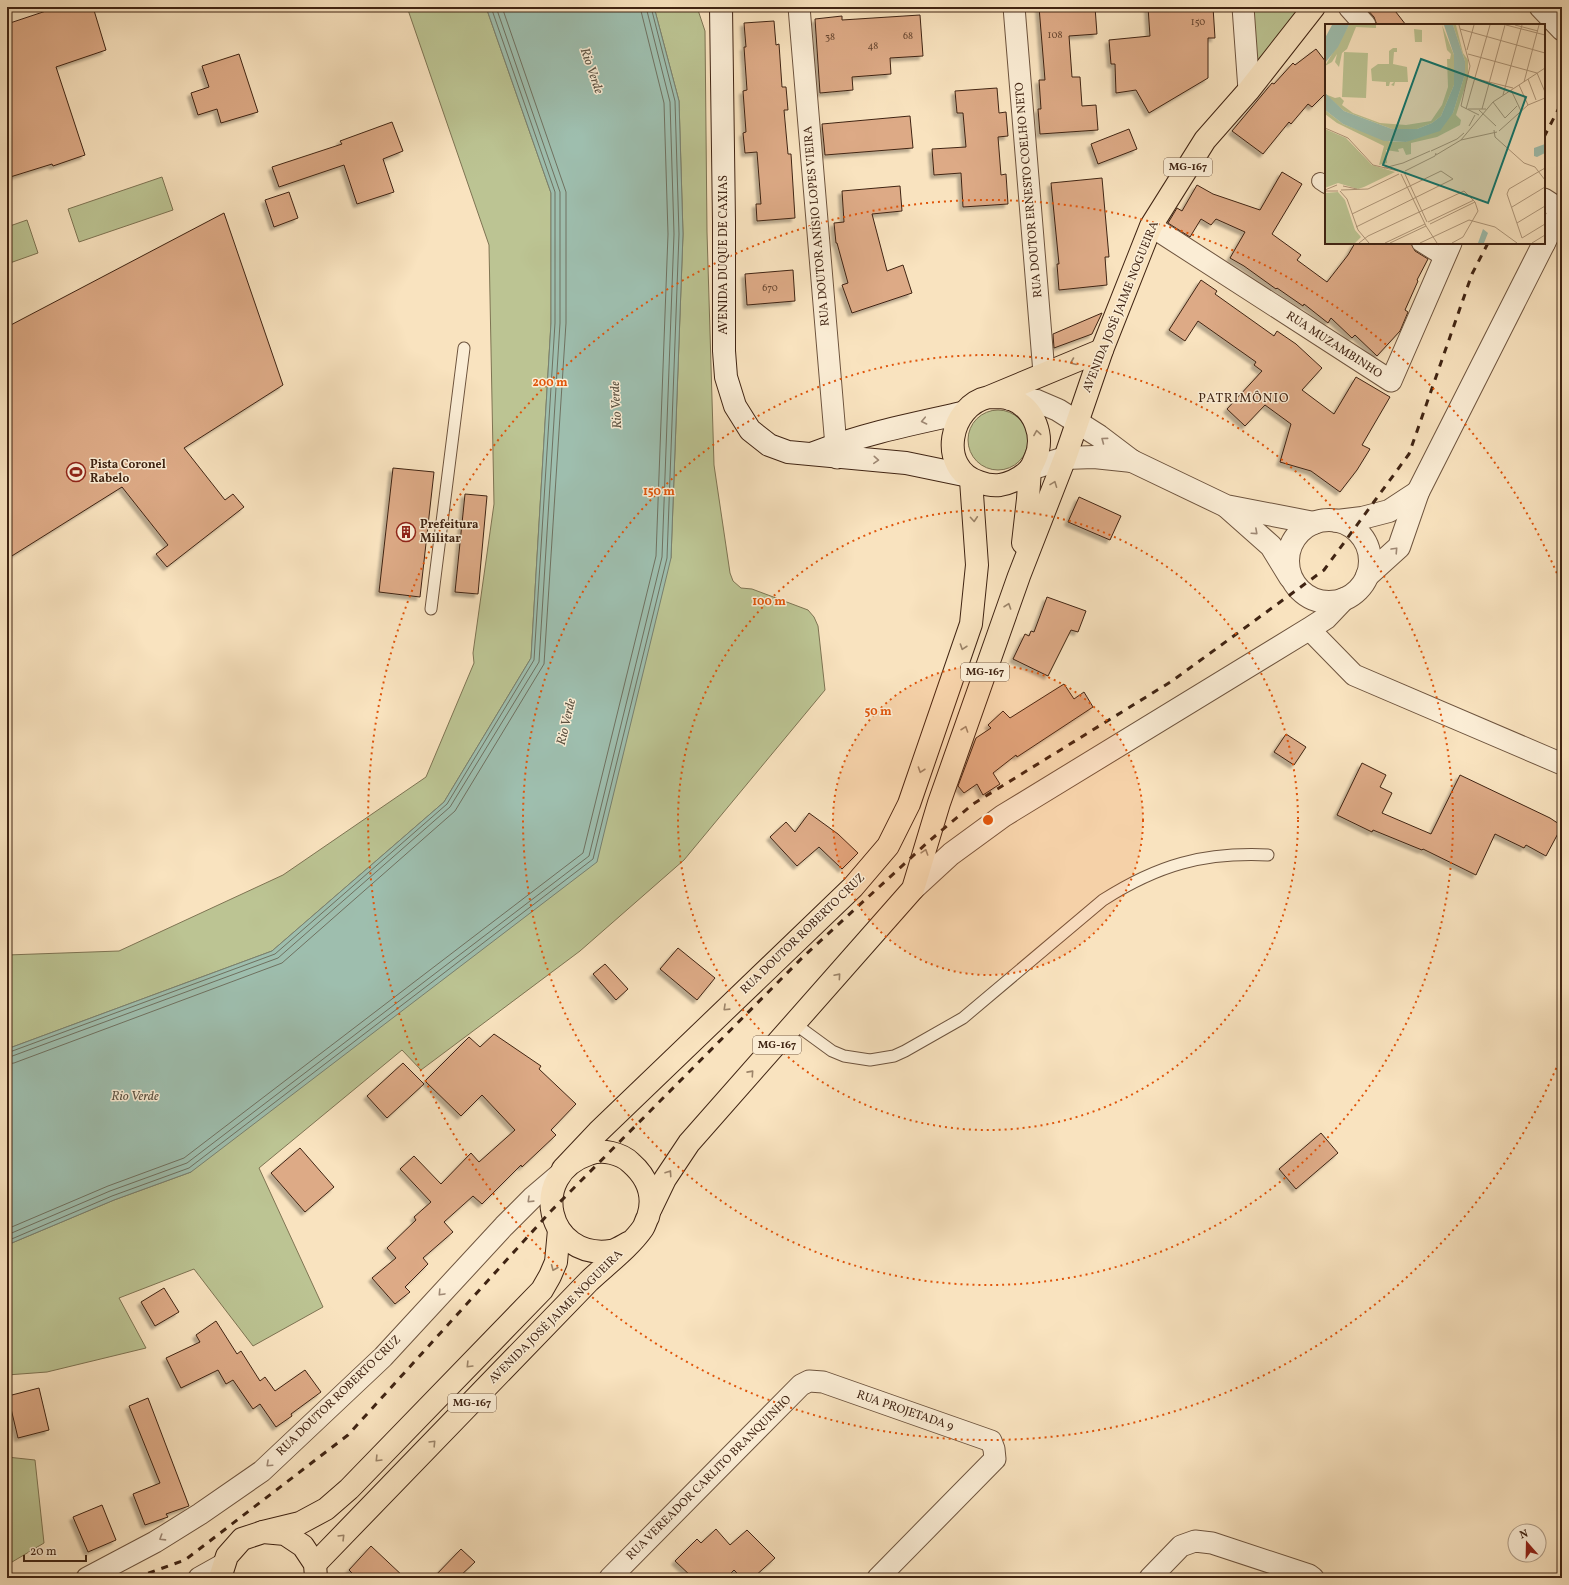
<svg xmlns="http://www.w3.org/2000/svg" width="1569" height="1585" font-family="Vollkorn,serif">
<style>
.green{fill:#bcc493;stroke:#7e7453}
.water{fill:#9ebeae;stroke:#788070}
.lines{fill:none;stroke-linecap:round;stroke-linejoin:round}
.shore{stroke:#6f7160;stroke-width:1}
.building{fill:#ddaa86;stroke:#402413;filter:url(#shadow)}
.service-casing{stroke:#6e543e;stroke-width:13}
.pedestrian-casing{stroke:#6e543e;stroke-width:18}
.minor-casing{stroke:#6e543e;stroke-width:23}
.tertiary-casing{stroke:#6e543e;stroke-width:24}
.secondary-casing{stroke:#402413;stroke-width:24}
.primary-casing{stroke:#402413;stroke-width:24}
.service{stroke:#fbedd5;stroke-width:11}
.pedestrian{stroke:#fbedd5;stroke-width:16}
.minor{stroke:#fbedd5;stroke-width:21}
.tertiary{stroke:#fbedd5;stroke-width:22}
.secondary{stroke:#fbedd5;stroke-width:22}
.primary{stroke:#f9e3bf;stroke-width:22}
.rail{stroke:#402413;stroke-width:3;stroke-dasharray:7 7;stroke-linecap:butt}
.oneway{stroke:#9c8469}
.oneway2{stroke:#9e8874}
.ring{fill:none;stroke:#e0560c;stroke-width:2;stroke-dasharray:2 4}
.labels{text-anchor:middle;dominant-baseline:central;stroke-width:3;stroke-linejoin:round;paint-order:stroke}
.number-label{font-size:10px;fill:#674630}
.shield{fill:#fbedd5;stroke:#78604d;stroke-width:1}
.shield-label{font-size:11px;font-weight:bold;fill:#402413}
.street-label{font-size:12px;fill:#402413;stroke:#fbedd5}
.poi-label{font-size:12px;font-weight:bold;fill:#402413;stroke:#fbedd5;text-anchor:start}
.water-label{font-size:13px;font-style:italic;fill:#5c5242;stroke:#fbedd5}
.neighbourhood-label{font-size:13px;letter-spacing:1px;fill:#402413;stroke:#fbedd5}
.inset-road{fill:none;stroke:#af977a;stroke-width:1}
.view{fill:#0f766e;fill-opacity:0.15;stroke:#0f766e;stroke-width:2}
.inset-edge{fill:none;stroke:#402413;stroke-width:2}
.centre{fill:#e0560c;stroke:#fbedd5;stroke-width:2}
.ring-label{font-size:12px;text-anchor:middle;font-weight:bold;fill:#e0560c;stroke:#fbedd5;stroke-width:3;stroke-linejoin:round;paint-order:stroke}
</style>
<defs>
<filter id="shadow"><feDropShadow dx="-3.5" dy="3.5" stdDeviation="1" flood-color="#0004"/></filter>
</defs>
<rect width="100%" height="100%" fill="#f9e3bf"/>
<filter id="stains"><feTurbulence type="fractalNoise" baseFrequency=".005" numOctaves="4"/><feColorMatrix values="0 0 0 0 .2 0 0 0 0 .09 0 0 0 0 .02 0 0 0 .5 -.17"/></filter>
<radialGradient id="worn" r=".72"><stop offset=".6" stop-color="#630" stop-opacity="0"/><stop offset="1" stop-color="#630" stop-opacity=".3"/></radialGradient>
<g class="green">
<path d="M407 7H486L551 193V323L531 658 444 802 272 951 7 1049V955L119 951 283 875 426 777 474 663 473 653 494 504 489 245Z"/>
<path d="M654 7H697L705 31 707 232 714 465 730 573 733 581 741 588 752 589 808 610 814 617 818 626 825 690 684 860 580 951 421 1070 402 1050 259 1168 323 1307 253 1346 194 1269 119 1298 146 1348 47 1372 7 1375V1245L114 1200 191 1172 671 558 683 234 679 101Z"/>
<path d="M1250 7H1307L1253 65Z"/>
<path d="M162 177 173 210 79 242 68 209Z"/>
<path d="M27 220 38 253 7 264V227Z"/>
<circle cx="998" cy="440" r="30"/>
<path d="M7 1457 35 1460 44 1543 7 1565Z"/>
</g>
<path class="water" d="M486 7H654L679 101 683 234 671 558 597 862 191 1172 114 1200 7 1245V1049L272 951 444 802 531 658 551 323V193Z"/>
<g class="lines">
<g class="shore">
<path d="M7 1053 275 954 447 804 534 660 555 323V192L491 7"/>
<path d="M7 1058 278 958 450 807 539 662 560 323V192L496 7"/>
<path d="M7 1064 14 1063 282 963 455 811 544 664 566 323V192L502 7"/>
<path d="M7 1229 108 1186 184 1158 583 853 656 556 668 234 664 103 640 7"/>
<path d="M7 1235 110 1191 187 1163 589 856 662 557 674 234 670 102 646 7"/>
<path d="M7 1241 112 1196 189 1168 593 859 667 558 679 234 675 101 651 7"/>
</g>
</g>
<g class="building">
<path d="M58 7H93L106 50 56 67 85 155 53 166 52 164 7 178V24Z"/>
<path d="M1039 7H1095L1097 34 1069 36 1072 77H1080L1082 106 1096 105 1098 130 1040 134 1038 109H1041L1039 80H1045Z"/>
<path d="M1148 7H1213L1215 38H1208V78L1149 113 1136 90 1116 93 1115 64H1111L1109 40 1150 36Z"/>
<path d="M1365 7H1392L1406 25H1377L1374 17Z"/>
<path d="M920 15 923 56 890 58 891 74 852 77 853 90 820 93 815 19 842 16V20Z"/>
<path d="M774 21 776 45 779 44 782 87H786L788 110H784L788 154H791L795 218 757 221 756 204H761L757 152 745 153 743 133 746 132 743 91 747 90 744 47H746L744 23Z"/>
<path d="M1316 49 1326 62V93L1312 107 1308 104 1291 124 1289 122 1263 154 1232 131 1272 83 1274 84 1293 63 1295 65Z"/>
<path d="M239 54 258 112 221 123 217 109 198 115 191 93 209 87 202 66Z"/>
<path d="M997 88 999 113 1006 112 1008 136 998 137 1001 175 1006 174 1008 204 963 207 961 173 934 175 932 149 966 147 963 113H957L955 91Z"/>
<path d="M910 116 913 148 825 155 822 124Z"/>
<path d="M392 122 403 151 383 159 394 192 357 204 344 165 279 187 272 167 342 144 340 141Z"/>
<path d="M1129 129 1137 149 1098 164 1091 144Z"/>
<path d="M1282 172 1302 184 1272 234 1301 255 1297 260 1327 282 1348 255 1355 243H1411L1415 251 1428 259 1417 280 1418 281 1405 310 1408 312 1400 331 1377 356 1355 335 1352 338 1331 318 1328 323 1304 304 1303 306 1277 288 1276 289 1244 266 1230 258 1245 232 1216 219 1211 225 1201 219 1190 237 1168 223 1177 208 1182 211 1197 185 1213 194 1260 210Z"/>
<path d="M1102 178 1109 257H1105L1107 285 1059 290 1057 264H1059L1051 183Z"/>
<path d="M900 186 902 211 872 214 887 271 903 265 912 293 852 313 842 285 848 283 837 243H836L834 223 844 222 842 191Z"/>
<path d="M289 192 298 218 274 227 265 200Z"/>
<path d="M224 213 283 385 184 448 225 500 233 494 244 507 167 567 156 554 168 545 122 487 7 559V327Z"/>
<path d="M793 270 795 301 747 305 745 274Z"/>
<path d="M1201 280 1217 291 1215 294 1274 336 1277 331 1296 344 1322 368 1302 390 1334 414 1356 377 1390 397 1362 445 1370 449 1357 470 1340 492 1311 471 1280 462 1291 424 1265 405 1245 426 1227 409 1262 371 1254 365 1256 362 1198 321 1185 341 1169 330Z"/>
<path d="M1102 313 1092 334 1054 348 1053 334Z"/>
<path d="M393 468 434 472 420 597 379 592Z"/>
<path d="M465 494 487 496 478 594 455 592Z"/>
<path d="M1079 497 1121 516 1110 540 1068 522Z"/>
<path d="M1047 597 1086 611 1078 632 1071 630 1048 676 1013 659 1025 634 1029 636 1031 631 1034 632Z"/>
<path d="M1064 684 1074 699 1084 692 1093 707 1017 757 1016 755 993 773 1000 784 983 795 977 784 964 793 958 786 976 738 991 728 988 725 1003 711 1010 718Z"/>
<path d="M1286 734 1306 747 1294 765 1274 752Z"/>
<path d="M1362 763 1386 775 1380 787 1392 793 1382 813 1431 834 1460 775 1550 818 1562 826 1546 856 1526 845 1524 848 1495 834 1476 875 1423 849 1422 850 1373 830 1372 832 1337 815Z"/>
<path d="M809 813 838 834 858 853 842 869 819 847 797 866 770 837 786 822 795 832Z"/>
<path d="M678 948 715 978 697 1000 660 969Z"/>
<path d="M605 964 628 989 616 1000 593 974Z"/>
<path d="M494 1034 541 1066 539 1069 576 1104 551 1130 556 1135 522 1167 521 1165 482 1204 473 1196 444 1222 453 1232 423 1258 428 1264 405 1287 410 1292 395 1304 372 1278 396 1258 387 1248 416 1220 414 1217 431 1202 400 1169 414 1156 441 1184 471 1153 479 1162 515 1130 482 1095 461 1116 425 1081 469 1037 480 1047Z"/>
<path d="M403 1063 424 1084 387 1118 367 1096Z"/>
<path d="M1321 1133 1338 1153 1296 1189 1279 1169Z"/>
<path d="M300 1148 334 1187 305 1212 271 1173Z"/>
<path d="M164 1288 179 1312 155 1326 141 1302Z"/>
<path d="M216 1321 237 1354 241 1351 260 1381 265 1377 275 1391 305 1370 321 1392 291 1414 292 1416 276 1427 260 1404 253 1409 233 1380 226 1384 218 1370 181 1388 166 1358 200 1342 196 1335Z"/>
<path d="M39 1388 49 1430 18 1438 8 1396Z"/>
<path d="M148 1398 189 1506 166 1514 168 1517 145 1525 133 1494 160 1483 129 1406Z"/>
<path d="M102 1505 116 1540 88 1552 73 1517Z"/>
<path d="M716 1529 730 1545 747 1530 775 1558 753 1578H742L734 1570 726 1578H693L675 1561 697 1539 701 1543Z"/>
<path d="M371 1546 405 1578H357L349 1570Z"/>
<path d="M461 1549 475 1562 458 1578H433Z"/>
</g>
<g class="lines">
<defs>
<g id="service">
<path d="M431 609 464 348"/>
<path d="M795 1024 832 1051 844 1056 870 1060 894 1056 905 1051 963 1018 1103 900C1158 865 1203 852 1268 855"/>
</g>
<g id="pedestrian">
<path d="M1320 181 1326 185"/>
<path d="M1420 243 1444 258"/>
</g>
<g id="minor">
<path d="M799 7 837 458"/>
<path d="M1014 7 1044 373"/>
<path d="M1243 7 1249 90"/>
<path d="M1349 7 1365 25"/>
<path d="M1540 7 1562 30"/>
<path d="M1544 199 1561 210"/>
<path d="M1151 226 1391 381 1451 243"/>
<path d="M1309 629 1354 675 1562 764"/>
<path d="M87 1578 155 1542 200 1514 262 1471 383 1357 504 1226 533 1197 560 1174"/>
<path d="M199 1578 224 1564"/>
<path d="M610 1578 801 1385 809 1381 823 1382 991 1441 994 1449 995 1459 878 1578"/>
<path d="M1150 1578 1181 1546 1195 1541 1212 1543 1309 1575 1313 1578"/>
</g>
<g id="tertiary">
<path d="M1544 243 1562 207"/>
<path d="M1010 399 1037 401 1058 410 1099 436 1132 461 1226 506 1314 523"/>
<path d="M1030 469 1065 458 1094 457 1132 461"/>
<path d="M1227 507 1271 546 1290 577"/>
<circle cx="1329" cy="561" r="41"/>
<path d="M1337 521 1362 518 1389 511 1418 492"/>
<path d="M1367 576 1399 547 1418 492 1544 243"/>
<path d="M913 889 951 854 1003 816 1309 629 1326 618 1344 599"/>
</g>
<g id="secondary">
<path d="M721 7 724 222V351L726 377 735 406 750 430 769 445 788 452 906 463 964 475"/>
<path d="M814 453C862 434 912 424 962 413"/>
</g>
<g id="primary">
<path d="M989 397C996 397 1005 397 1011 399 1035 408 1045 437 1035 459 1033 463 1032 467 1029 470 1020 479 1011 483 1000 485 992 486 987 485 979 482 937 469 949 405 989 397L1102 350"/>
<path d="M1023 543 1028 499 1030 469"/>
<path d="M563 1169 598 1132 853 887 888 846 909 804 971 624 977 565 971 480"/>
<path d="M651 1208 665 1179 689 1143 913 889 939 803 1019 576 1065 458 1102 350 1151 226 1205 140 1249 90 1314 7"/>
<path d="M263 1532 300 1523 326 1509 349 1489 542 1290 550 1276 556 1262 559 1230"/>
<path d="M315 1564 589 1281C606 1265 630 1247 643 1228 645 1225 646 1220 648 1217 655 1196 647 1177 631 1163 621 1153 602 1149 589 1154 527 1175 547 1260 611 1251 617 1250 624 1245 630 1242"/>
<path d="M220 1578 227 1556 242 1539 263 1532 285 1534 303 1546 315 1564 316 1578"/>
</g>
</defs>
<use href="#service" class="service-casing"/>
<use href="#pedestrian" class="pedestrian-casing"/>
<use href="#minor" class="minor-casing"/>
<use href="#tertiary" class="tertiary-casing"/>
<use href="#secondary" class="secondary-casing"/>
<use href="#primary" class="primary-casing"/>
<use href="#service" class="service"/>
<use href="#pedestrian" class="pedestrian"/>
<use href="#minor" class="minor"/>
<use href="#tertiary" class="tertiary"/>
<use href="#secondary" class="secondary"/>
<use href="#primary" class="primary"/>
<g class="rail">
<path d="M1544 137 1562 102"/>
<path d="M135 1578 185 1560 348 1435 551 1211 804 956 928 842 973 804 1172 681 1324 570 1409 454 1472 274 1488 243"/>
</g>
</g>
<defs><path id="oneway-chevron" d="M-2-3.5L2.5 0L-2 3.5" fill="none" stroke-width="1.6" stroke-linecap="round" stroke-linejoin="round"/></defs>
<g class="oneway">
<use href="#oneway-chevron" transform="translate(1073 362) rotate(158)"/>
<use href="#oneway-chevron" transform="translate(1037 433) rotate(-99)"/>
<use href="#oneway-chevron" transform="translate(1054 484) rotate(-69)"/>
<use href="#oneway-chevron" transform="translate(974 519) rotate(86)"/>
<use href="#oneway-chevron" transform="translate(1008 606) rotate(-71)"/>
<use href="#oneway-chevron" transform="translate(963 647) rotate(109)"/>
<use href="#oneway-chevron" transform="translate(965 729) rotate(-71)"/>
<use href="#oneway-chevron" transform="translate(921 770) rotate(109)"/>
<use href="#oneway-chevron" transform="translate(925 852) rotate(-72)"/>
<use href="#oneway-chevron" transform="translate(838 976) rotate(-49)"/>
<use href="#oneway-chevron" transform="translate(726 1008) rotate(136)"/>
<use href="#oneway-chevron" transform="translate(751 1073) rotate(-48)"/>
<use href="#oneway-chevron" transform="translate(669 1173) rotate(-56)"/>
<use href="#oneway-chevron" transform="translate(554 1268) rotate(113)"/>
<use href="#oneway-chevron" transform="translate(469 1365) rotate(134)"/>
<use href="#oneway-chevron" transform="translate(433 1443) rotate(-46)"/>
<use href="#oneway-chevron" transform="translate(378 1459) rotate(134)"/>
<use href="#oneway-chevron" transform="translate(342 1537) rotate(-45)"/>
</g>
<g class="oneway2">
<use href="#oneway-chevron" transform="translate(924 421) rotate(168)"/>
<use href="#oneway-chevron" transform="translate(1104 440) rotate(-143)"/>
<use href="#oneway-chevron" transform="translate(876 460) rotate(4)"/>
<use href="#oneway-chevron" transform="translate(1255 532) rotate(42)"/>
<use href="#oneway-chevron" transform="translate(1395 550) rotate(-47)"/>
<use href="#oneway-chevron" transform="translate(530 1200) rotate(136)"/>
<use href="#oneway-chevron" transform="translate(441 1293) rotate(133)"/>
<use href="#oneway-chevron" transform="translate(269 1464) rotate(137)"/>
<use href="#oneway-chevron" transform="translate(162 1538) rotate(148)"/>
</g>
<circle cx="988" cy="820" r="155" fill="#e0560c" fill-opacity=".12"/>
<g class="ring">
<circle cx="988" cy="820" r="155"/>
<circle cx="988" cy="820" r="310"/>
<circle cx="988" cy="820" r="465"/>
<path d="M1561 1057A620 620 0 1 1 1561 583"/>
</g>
<defs>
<symbol id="stadium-ring" viewBox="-11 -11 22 22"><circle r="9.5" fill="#fbedd5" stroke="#8f2418" stroke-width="1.5"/><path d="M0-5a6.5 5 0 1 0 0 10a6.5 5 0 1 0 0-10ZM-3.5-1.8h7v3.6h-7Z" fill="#8f2418"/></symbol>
<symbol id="building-ring" viewBox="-11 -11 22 22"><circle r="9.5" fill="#fbedd5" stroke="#8f2418" stroke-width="1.5"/><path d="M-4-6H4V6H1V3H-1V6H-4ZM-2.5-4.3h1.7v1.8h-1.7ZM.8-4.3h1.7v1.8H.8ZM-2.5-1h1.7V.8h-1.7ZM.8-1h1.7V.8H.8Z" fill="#8f2418"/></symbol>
</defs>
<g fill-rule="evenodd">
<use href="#stadium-ring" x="65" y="461" width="22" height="22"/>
<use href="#building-ring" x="395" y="521" width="22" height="22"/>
</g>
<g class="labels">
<g class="number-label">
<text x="1198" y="22">150</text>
<text x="1055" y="35">108</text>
<text x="908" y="36">68</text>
<text x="830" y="37">38</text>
<text x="873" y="46">48</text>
<text x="770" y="288">670</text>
</g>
<g class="shield">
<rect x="1164" y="158" width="48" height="18" rx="3"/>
<rect x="961" y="663" width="48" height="18" rx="3"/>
<rect x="753" y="1036" width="48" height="18" rx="3"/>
<rect x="448" y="1394" width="48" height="18" rx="3"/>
</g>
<g class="shield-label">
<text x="1188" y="167">MG-167</text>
<text x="985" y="672">MG-167</text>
<text x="777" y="1045">MG-167</text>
<text x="472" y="1403">MG-167</text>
</g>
<g class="street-label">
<text transform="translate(1029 190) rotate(-95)">RUA DOUTOR ERNESTO COELHO NETO</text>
<text transform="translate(817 226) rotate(-95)">RUA DOUTOR ANÍSIO LOPES VIEIRA</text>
<text transform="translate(724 255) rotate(-90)">AVENIDA DUQUE DE CAXIAS</text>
<text transform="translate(1121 307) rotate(-68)">AVENIDA JOSÉ JAIME NOGUEIRA</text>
<text transform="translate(1334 345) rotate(33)">RUA MUZAMBINHO</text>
<text transform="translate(803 934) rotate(-44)">RUA DOUTOR ROBERTO CRUZ</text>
<text transform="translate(556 1317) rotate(-45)">AVENIDA JOSÉ JAIME NOGUEIRA</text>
<text transform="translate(339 1396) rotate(-44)">RUA DOUTOR ROBERTO CRUZ</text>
<text transform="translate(905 1411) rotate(19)">RUA PROJETADA 9</text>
<text transform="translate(709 1478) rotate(-45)">RUA VEREADOR CARLITO BRANQUINHO</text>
</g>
<g class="poi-label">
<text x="90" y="465">Pista Coronel<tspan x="90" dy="14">Rabelo</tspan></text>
<text x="420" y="525">Prefeitura<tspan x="420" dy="14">Militar</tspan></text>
</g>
<g class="water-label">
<text transform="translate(591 71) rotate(71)">Rio Verde</text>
<text transform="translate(617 405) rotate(-93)">Rio Verde</text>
<text transform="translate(567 722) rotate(-77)">Rio Verde</text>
<text x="135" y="1097">Rio Verde</text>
</g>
<g class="neighbourhood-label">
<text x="1244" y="399">PATRIMÔNIO</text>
</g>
</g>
<g transform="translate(1325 24)">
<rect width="220" height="220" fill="#f9e3bf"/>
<path d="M24 1H51V4L31 3 22 25 17 29 14 43 10 38 12 30 7 38 0 42ZM117 1 129 31V61L116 92 107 99 92 105H67L19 87 0 70 10 74 15 73 19 77 17 81 28 89 55 99 81 101 106 97 117 81 123 63 122 35H125L126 30 122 26ZM128 1H131L138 29 143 36V54L131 91 136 96 135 101 112 113 86 119V130L81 131 78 124 73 125 74 128 61 126 62 139 54 141 59 122 12 99 0 90V86L18 100 66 118H81L128 89 140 50V37ZM89 5 97 6V18H90ZM68 24H72V28H69L68 40 82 43 83 58H70L69 62 66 61 69 58H65L64 62H61V58L47 57 46 45 53 40H64V27ZM19 28 43 29 41 74 17 73ZM0 105 21 114 47 141 70 148 39 163 33 165 13 159 0 164ZM13 168 20 176 30 206 36 213 30 219H0V169Z" fill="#bcc493"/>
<path d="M7 1H24L13 23 0 39V14ZM119 1H128L140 37V50L128 89 115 107 81 118 59 117 18 100 0 86V69L19 87 67 105H92L107 99 116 92 129 61V31ZM220 120V129L212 133 209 132V124ZM158 205 163 209 159 219H153Z" fill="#9ebeae"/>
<path class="inset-road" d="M134 1 145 42 136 82 154 91M181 1 220 11M190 1 213 7M135 5 220 29M142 26 149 1M143 30 212 49 220 68M144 53 188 64M203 55 211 76M199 58 214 1M194 61 203 81M186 66 196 87M178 71 197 1M168 78 180 94 192 82M141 85 165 1M143 85H161M157 85 180 1M154 86 171 102M144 102 150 91M0 104 23 114 48 141 73 147M169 106 170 113 199 139 210 143 220 156M174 107 203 81 220 74M136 116 172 108M106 127 132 115 139 109M111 131 136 116 168 78 220 44M59 144 78 139 105 127M220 144 184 165 182 170 197 214 220 200M80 147 110 132 111 129M79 148 102 198M76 150 101 202M18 162 32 165M0 166 12 161M16 166 43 165 74 150M0 167H13M15 167 22 175 33 206 44 219M187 183 220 163M27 190 116 147 128 155 31 203M103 198 149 176M192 199 220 182M105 200 150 178M101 202 112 219M34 219 43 212 139 167 150 178 153 187 138 213 127 219M60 219 100 200M65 219 101 202M95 219 144 196 170 203 192 219M207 219 220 211"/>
<path class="view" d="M96 35 201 73 163 179 58 141Z"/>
<rect width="220" height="220" class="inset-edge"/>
</g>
<circle cx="988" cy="820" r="6" class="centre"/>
<g class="ring-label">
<text x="550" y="386">200 m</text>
<text x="659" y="495">150 m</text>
<text x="769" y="605">100 m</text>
<text x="878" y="715">50 m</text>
</g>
<rect width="1569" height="1585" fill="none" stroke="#f9e3bf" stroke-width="24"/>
<rect x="8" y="8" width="1553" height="1569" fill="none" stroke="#402413" stroke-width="2"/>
<rect x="12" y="12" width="1545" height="1561" fill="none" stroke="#402413"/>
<g transform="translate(1527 1543) rotate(340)"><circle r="19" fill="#fbedd5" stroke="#b09d87"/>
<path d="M0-3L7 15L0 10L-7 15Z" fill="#8f2418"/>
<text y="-6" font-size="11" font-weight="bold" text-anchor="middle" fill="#402413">N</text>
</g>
<path d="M24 1555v6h62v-6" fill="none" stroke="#402413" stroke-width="2"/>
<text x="30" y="1555" font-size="12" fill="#402413" stroke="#fbedd5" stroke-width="3" paint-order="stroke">20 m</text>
<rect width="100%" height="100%" filter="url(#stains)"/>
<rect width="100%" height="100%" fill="url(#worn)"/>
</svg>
